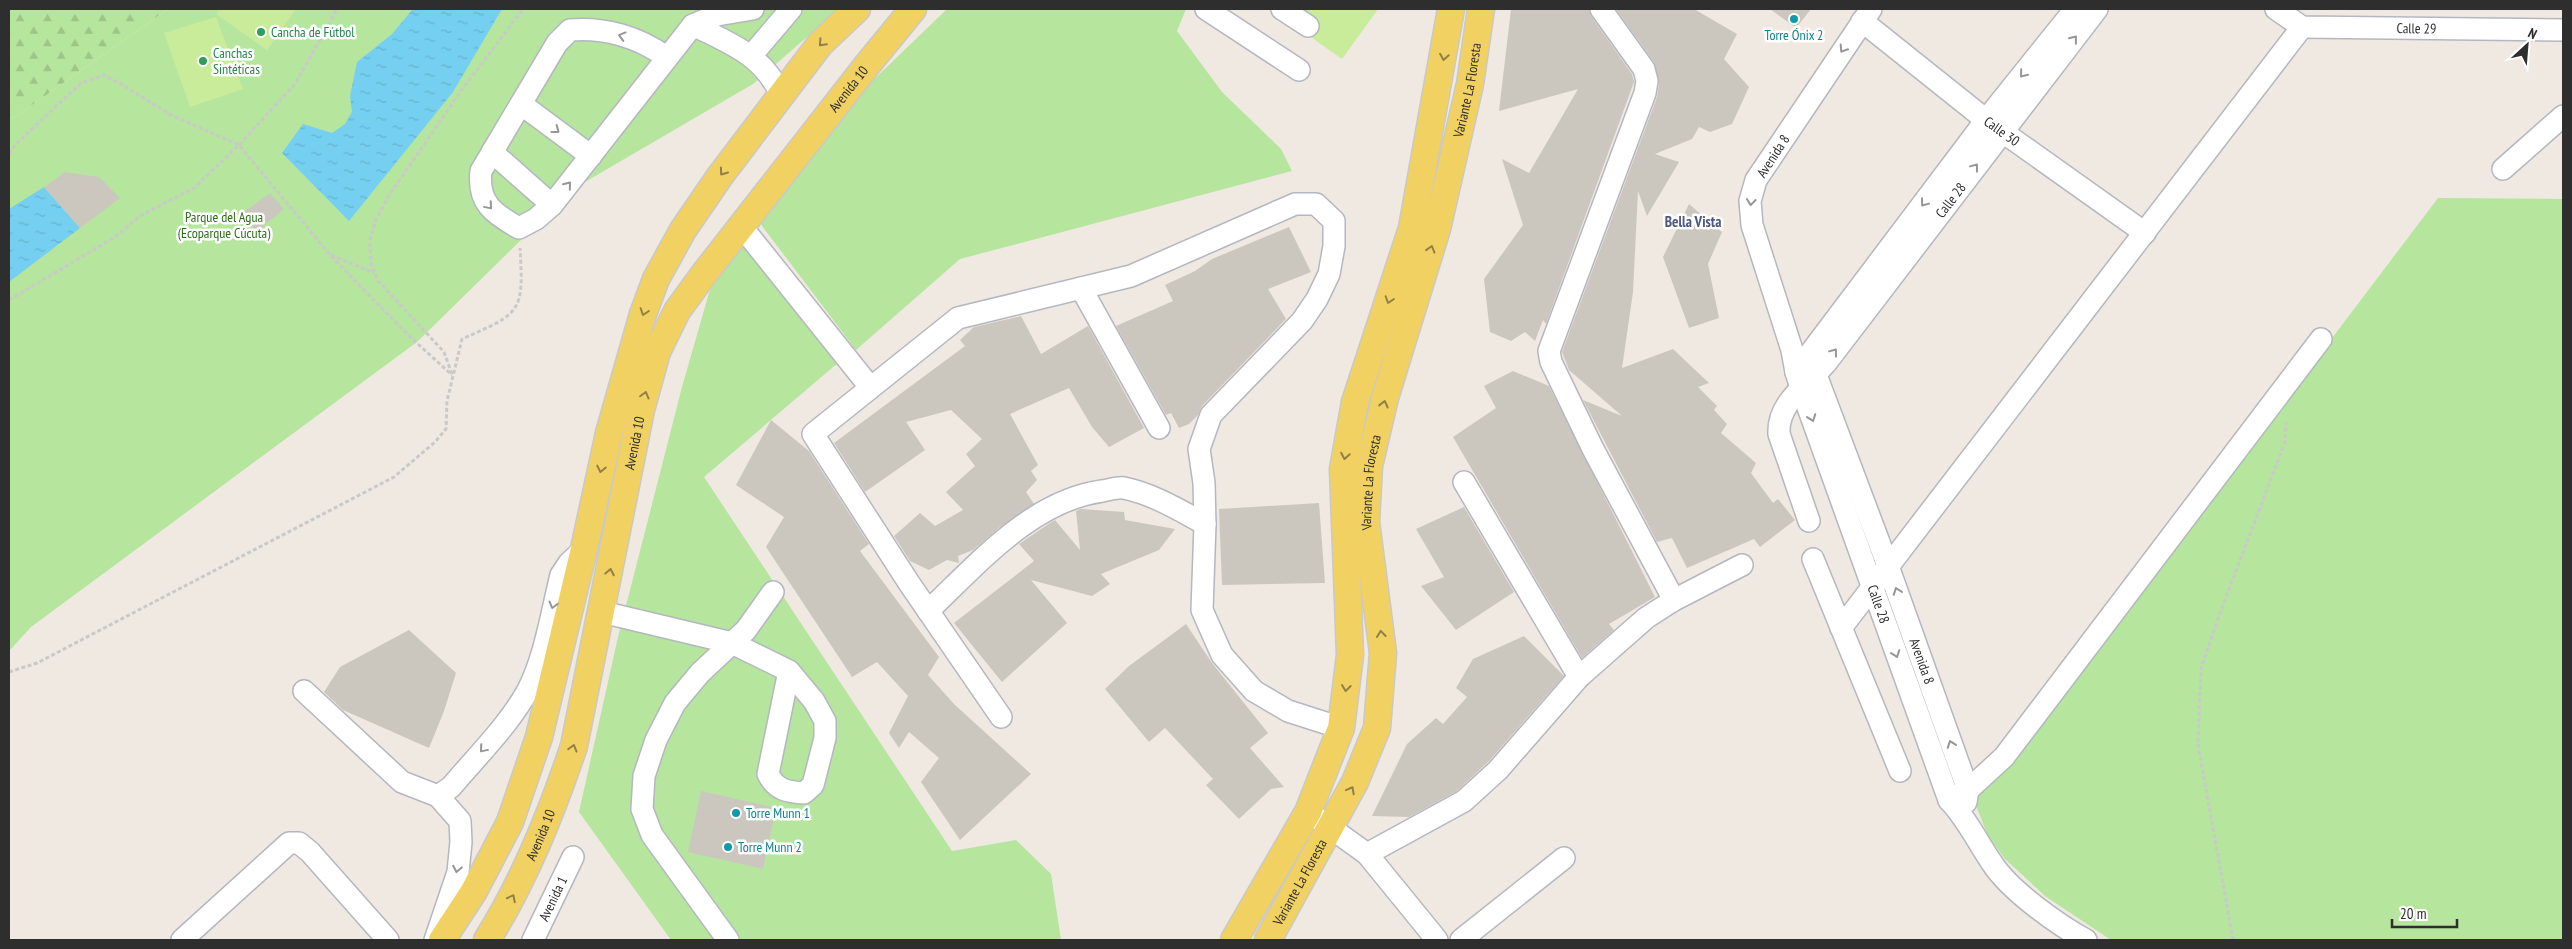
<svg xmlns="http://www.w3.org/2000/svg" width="2572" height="949" font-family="'PT Sans Narrow',sans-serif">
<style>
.green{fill:#b6e59e}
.forest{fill:url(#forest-firs)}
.pitch{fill:#c9ec9a}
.water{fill:url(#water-ripples)}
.building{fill:#cbc7bf}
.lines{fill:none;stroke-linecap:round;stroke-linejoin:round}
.minor-casing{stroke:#b4b7c1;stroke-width:24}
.major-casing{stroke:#c9c9c9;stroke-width:29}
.path{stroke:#c9c9c9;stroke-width:3;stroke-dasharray:4 2.5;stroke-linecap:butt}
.minor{stroke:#fff;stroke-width:21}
.major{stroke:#f2d163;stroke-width:26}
.oneway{stroke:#969696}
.oneway2{stroke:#908048}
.culture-dot{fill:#0f9aa8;stroke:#fff;stroke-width:2}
.leisure-dot{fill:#2e9e5b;stroke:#fff;stroke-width:2}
.labels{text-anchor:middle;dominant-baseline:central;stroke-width:5;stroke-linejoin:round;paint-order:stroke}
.street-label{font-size:14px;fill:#2e2e2e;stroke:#fff}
.leisure-label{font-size:14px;fill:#27864d;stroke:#fff;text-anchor:start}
.culture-label{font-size:14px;fill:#0d838f;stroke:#fff;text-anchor:start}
.park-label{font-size:14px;fill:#2c6e1b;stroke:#fff}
.neighbourhood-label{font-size:15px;font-weight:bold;fill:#4d5680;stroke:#fff}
</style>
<defs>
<pattern id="forest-firs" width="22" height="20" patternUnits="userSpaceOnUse" patternTransform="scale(1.25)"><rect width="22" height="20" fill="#b6e59e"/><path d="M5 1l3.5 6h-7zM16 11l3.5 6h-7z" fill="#9dc588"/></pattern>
<pattern id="water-ripples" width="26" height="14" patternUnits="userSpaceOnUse" patternTransform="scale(1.25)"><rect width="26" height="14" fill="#75cff0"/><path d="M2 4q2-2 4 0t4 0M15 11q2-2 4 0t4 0" fill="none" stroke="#66b2ce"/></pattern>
</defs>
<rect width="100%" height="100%" fill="#efe9e1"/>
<g class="green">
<path d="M168 9H839L753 84 573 189 417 342 31 627 9 651V119L18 115Z"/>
<path d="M947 9H1186L1177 31 1222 92 1281 149 1292 171 960 259 856 350 756 218 835 117Z"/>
<path d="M2438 198 2563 199V940H2111L2045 896 2005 859 1988 836 1973 798 2007 768Z"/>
<path d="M743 243 839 362 704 477 952 851 1016 840 1051 874 1061 940H671L579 812 618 637 682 387 709 293 728 253Z"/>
</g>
<path class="forest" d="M9 9H168L18 115 9 119Z"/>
<g class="pitch">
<path d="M220 9H296L267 50 216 14Z"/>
<path d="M1271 9H1378L1342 59Z"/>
<path d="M216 17 243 89 190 107 164 33Z"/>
</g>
<g class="water">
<path d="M413 9H502L453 92 349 221 282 153 303 124 332 133 345 124 352 112 350 96 357 62 392 34Z"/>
<path d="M44 187 80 228 9 282V209Z"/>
</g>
<g class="building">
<path d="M1511 9H1589L1591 16 1632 74 1634 82 1546 324 1543 320 1535 341 1525 332 1511 341 1490 332 1484 279 1523 225 1502 159 1529 173 1578 89 1499 111Z"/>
<path d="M1616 9H1694L1737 34 1724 59 1749 87 1732 124 1710 132 1699 127 1692 139 1655 154 1679 162 1647 216 1638 191 1633 292 1622 368 1673 349 1709 383 1698 387 1717 406 1714 410 1727 424 1721 433 1756 463 1751 473 1773 503 1778 499 1795 520 1760 547 1754 539 1687 568 1672 538 1657 542 1583 400 1622 416 1569 370 1562 352 1657 97 1659 83 1654 62Z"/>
<path d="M1770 9H1811L1796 28Z"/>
<path d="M65 172 99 177 120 198 80 228 44 187Z"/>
<path d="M270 193 284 209 256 232 241 214Z"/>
<path d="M1689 204 1722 232 1708 264 1719 318 1689 328 1663 257Z"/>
<path d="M1289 227 1311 272 1268 289 1286 319 1202 406 1198 415 1189 424 1179 428 1171 413 1166 415 1116 326 1173 301 1165 285 1195 271 1212 259Z"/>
<path d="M1021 316 1041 354 1088 326 1144 428 1109 447 1092 427 1069 388 1010 414 1038 465 1031 471 1037 480 1026 492 1034 504 1000 527 973 550 958 556 959 563 947 560 929 570 910 561 894 536 920 513 935 526 963 510 946 492 975 466 966 454 982 439 951 410 906 422 925 450 865 492 834 443 965 346 960 340 974 327Z"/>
<path d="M1513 371 1549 386 1655 597 1609 624 1614 630 1582 658 1453 437 1496 408 1484 386Z"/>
<path d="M771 420 809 451 869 544 860 551 939 657 928 675 955 705 1031 774 960 840 921 782 939 758 909 732 899 748 889 733 908 696 877 662 852 677 766 547 784 517 736 485Z"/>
<path d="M1319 503 1325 583 1222 585 1219 509Z"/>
<path d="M1464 507 1514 592 1456 630 1421 586 1444 577 1416 529Z"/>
<path d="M1081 509 1124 512 1125 520 1175 529 1159 550 1101 574 1110 584 1092 596 1031 580 1067 623 1002 682 954 623 1034 561 1019 544 1047 525 1055 520 1080 550 1076 511Z"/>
<path d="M1186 624 1212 663 1268 733 1250 748 1284 787 1271 789 1239 819 1206 785 1213 779 1165 728 1149 742 1105 689 1129 666Z"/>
<path d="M409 630 456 673 444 711 429 748 343 710 324 692 340 667Z"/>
<path d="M1524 636 1564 676 1489 761 1457 791 1409 817 1372 816 1407 744 1436 718 1443 724 1467 697 1456 688 1473 659Z"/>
<path d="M701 791 776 808 763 869 688 852Z"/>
</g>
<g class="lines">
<defs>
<g id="minor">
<path d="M1206 9 1299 70"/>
<path d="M1282 9 1308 26"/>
<path d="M1601 9 1644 69 1647 81 1645 93 1549 351 1551 362 1593 449 1674 600"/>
<path id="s1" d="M1871 9 1756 180 1750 201 1752 225 1792 350 1796 372 1801 388 1949 800C1967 819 1977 841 1992 863 2009 890 2058 925 2086 940"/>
<path id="s2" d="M2276 9 2302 27 2563 30"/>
<path id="s3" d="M1862 21 1986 120 2145 233"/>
<path d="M693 25C731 44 763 55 781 95"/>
<path d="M751 56 791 9"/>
<path d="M666 57C639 37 604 27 570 30L557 43 481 171C477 203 494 214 519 228L536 219 552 205 693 25 717 15 753 9"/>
<path d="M521 104 591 156"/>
<path d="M492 152 552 205"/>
<path d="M2503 169 2563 116"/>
<path d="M742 227 870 387"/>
<path d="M1081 288 1159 428"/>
<path id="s4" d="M1808 365 1816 375 1888 566 1968 790 1966 802"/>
<path d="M1796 372 1986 120 2075 9"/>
<path d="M1464 482 1579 677"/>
<path id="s5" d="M1809 521 1779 434C1777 403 1807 385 1826 363L2097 9"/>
<path d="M1813 559 1900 771"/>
<path d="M928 611C978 564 1031 501 1102 491 1109 490 1117 487 1124 488 1153 494 1179 510 1205 524"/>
<path d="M602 612 732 643 789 671"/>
<path d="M1841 628 2302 27"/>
<path d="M789 671 814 701 825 721V738L813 785 804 793C787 792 776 790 768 774Z"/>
<path d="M304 691 402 782 438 796 460 821 461 842 458 872 435 940"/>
<path d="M1001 717 909 583 813 434 958 318 1131 276 1295 204H1316L1334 221V246L1329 274 1317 299 1302 321 1211 415 1199 449 1204 483 1205 524 1202 610 1222 655 1254 691 1288 711 1341 728"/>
<path d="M438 796 451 787C477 756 509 725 528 690 545 657 552 611 561 575L569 563 584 549"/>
<path d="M1949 800 1968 790 2004 757 2321 339"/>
<path d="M1317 818 1367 854 1437 940"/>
<path d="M1367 854 1464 801 1498 770 1579 677 1646 618 1674 600 1742 565"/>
<path d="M182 940 289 843H299L310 852 388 940"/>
<path id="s6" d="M533 940 573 857"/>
<path d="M728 940 652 835 642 809 644 776 656 740 675 703 700 673 746 630 773 592"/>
<path d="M1461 940 1564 858"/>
</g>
<g id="major">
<path d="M442 940 474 891 510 822 539 737 584 549 609 433 643 314 656 279 683 230 720 176 820 44 857 9"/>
<path id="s7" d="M487 940C525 879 551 814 574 746L641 410 657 352 677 311 704 274 868 64 913 9"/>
<path d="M1234 940 1308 812 1341 728 1350 655 1343 469 1355 402 1412 228 1451 9"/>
<path id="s8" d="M1268 940 1355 782 1377 728 1383 653 1366 522 1369 466 1385 398 1437 229 1470 84 1481 9"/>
</g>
</defs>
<use href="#minor" class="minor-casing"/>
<use href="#major" class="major-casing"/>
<g class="path">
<path d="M9 154 16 144 81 83 104 75 123 85 171 115 239 145 330 255 408 335 452 375"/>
<path d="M331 255 374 273"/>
<path d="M9 300 115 237 140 216 194 188 239 145 295 84 337 9"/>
<path d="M452 374 444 352 378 281 371 264 370 240 376 219 390 194 461 91 523 9"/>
<path d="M9 672 37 663 394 477 435 442 446 429 447 401 462 339C521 313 524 313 520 248"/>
<path d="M2233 940 2198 744 2201 668 2220 613 2285 442 2286 422"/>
</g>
<use href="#minor" class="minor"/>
<use href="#major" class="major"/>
</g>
<defs><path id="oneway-chevron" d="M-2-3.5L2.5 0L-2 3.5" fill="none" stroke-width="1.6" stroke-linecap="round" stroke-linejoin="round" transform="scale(1.25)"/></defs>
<g class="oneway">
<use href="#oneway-chevron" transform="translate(622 36) rotate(-165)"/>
<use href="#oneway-chevron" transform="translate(2074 39) rotate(-52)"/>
<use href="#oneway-chevron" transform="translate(1843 49) rotate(123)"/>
<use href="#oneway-chevron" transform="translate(2023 74) rotate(129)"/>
<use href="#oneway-chevron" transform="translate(556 130) rotate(37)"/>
<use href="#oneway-chevron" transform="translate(1975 167) rotate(-53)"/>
<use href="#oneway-chevron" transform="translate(568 185) rotate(-51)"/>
<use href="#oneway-chevron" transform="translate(1751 202) rotate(96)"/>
<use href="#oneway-chevron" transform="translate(1924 203) rotate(127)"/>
<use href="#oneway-chevron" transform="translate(489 206) rotate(50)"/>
<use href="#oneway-chevron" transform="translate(1834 352) rotate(-53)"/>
<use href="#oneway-chevron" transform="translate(1812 418) rotate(70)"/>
<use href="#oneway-chevron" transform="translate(1897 591) rotate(-110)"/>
<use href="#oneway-chevron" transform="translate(553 605) rotate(105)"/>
<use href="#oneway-chevron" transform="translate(1896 654) rotate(70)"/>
<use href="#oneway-chevron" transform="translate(1951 744) rotate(-110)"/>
<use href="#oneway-chevron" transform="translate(483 749) rotate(130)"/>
<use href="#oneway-chevron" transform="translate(457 869) rotate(101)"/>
</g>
<g class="oneway2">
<use href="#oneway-chevron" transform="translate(822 43) rotate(133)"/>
<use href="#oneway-chevron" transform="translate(1444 57) rotate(99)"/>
<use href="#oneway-chevron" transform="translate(723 172) rotate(126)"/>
<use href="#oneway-chevron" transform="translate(1431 249) rotate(-73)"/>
<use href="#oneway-chevron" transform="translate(1389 300) rotate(108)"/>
<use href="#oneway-chevron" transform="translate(644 312) rotate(108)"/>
<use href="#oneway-chevron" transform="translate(645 395) rotate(-75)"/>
<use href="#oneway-chevron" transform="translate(1384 404) rotate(-76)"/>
<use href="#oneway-chevron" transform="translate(1345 456) rotate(100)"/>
<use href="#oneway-chevron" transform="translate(601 469) rotate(102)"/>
<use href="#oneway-chevron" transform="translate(610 572) rotate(-79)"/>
<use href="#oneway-chevron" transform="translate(1381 634) rotate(-97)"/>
<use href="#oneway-chevron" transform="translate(1346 688) rotate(97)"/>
<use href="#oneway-chevron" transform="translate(573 748) rotate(-74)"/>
<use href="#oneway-chevron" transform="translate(1351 790) rotate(-62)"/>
<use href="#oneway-chevron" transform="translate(512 898) rotate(-63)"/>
</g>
<g class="culture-dot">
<circle cx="1794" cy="19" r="5"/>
<circle cx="736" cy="813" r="5"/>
<circle cx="728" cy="847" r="5"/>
</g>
<g class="leisure-dot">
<circle cx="261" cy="32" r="5"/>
<circle cx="203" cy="61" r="5"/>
</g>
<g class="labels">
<g class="street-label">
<text stroke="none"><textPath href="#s2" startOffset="146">Calle 29</textPath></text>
<text stroke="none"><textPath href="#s7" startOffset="942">Avenida 10</textPath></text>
<text stroke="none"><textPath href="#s8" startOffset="891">Variante La Floresta</textPath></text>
<text stroke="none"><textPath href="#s3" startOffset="178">Calle 30</textPath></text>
<text transform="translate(1773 156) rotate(-57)">Avenida 8</text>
<text stroke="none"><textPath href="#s5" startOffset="385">Calle 28</textPath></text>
<text stroke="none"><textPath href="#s7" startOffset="522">Avenida 10</textPath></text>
<text stroke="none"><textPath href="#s8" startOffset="486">Variante La Floresta</textPath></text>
<text stroke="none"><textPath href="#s1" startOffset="652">Calle 28</textPath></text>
<text stroke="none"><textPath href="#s4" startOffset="318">Avenida 8</textPath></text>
<text stroke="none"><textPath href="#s7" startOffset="118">Avenida 10</textPath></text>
<text stroke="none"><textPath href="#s8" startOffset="66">Variante La Floresta</textPath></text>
<text stroke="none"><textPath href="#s6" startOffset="46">Avenida 1</textPath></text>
</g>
<g class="leisure-label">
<text x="271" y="32">Cancha de Fútbol</text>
<text x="213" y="53">Canchas<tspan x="213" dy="16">Sintéticas</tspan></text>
</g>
<g class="culture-label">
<text x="1794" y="35" text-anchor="middle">Torre Ónix 2</text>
<text x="746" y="813">Torre Munn 1</text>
<text x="738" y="847">Torre Munn 2</text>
</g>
<g class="park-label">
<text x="224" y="217">Parque del Agua<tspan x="224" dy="16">(Ecoparque Cúcuta)</tspan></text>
</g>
<g class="neighbourhood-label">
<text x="1693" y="221">Bella Vista</text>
</g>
</g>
<rect width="2572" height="949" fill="none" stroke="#2e2e2e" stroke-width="20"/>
<g transform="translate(2527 45) rotate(26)" stroke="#ffffff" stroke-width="4" paint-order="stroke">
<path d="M0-4L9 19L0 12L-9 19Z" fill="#2e2e2e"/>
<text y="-8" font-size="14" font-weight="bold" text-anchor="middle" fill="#2e2e2e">N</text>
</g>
<path d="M2392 919v8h65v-8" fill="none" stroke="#2e2e2e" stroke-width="2.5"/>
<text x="2400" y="919" font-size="15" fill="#2e2e2e" stroke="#ffffff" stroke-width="4" paint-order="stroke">20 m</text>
</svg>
